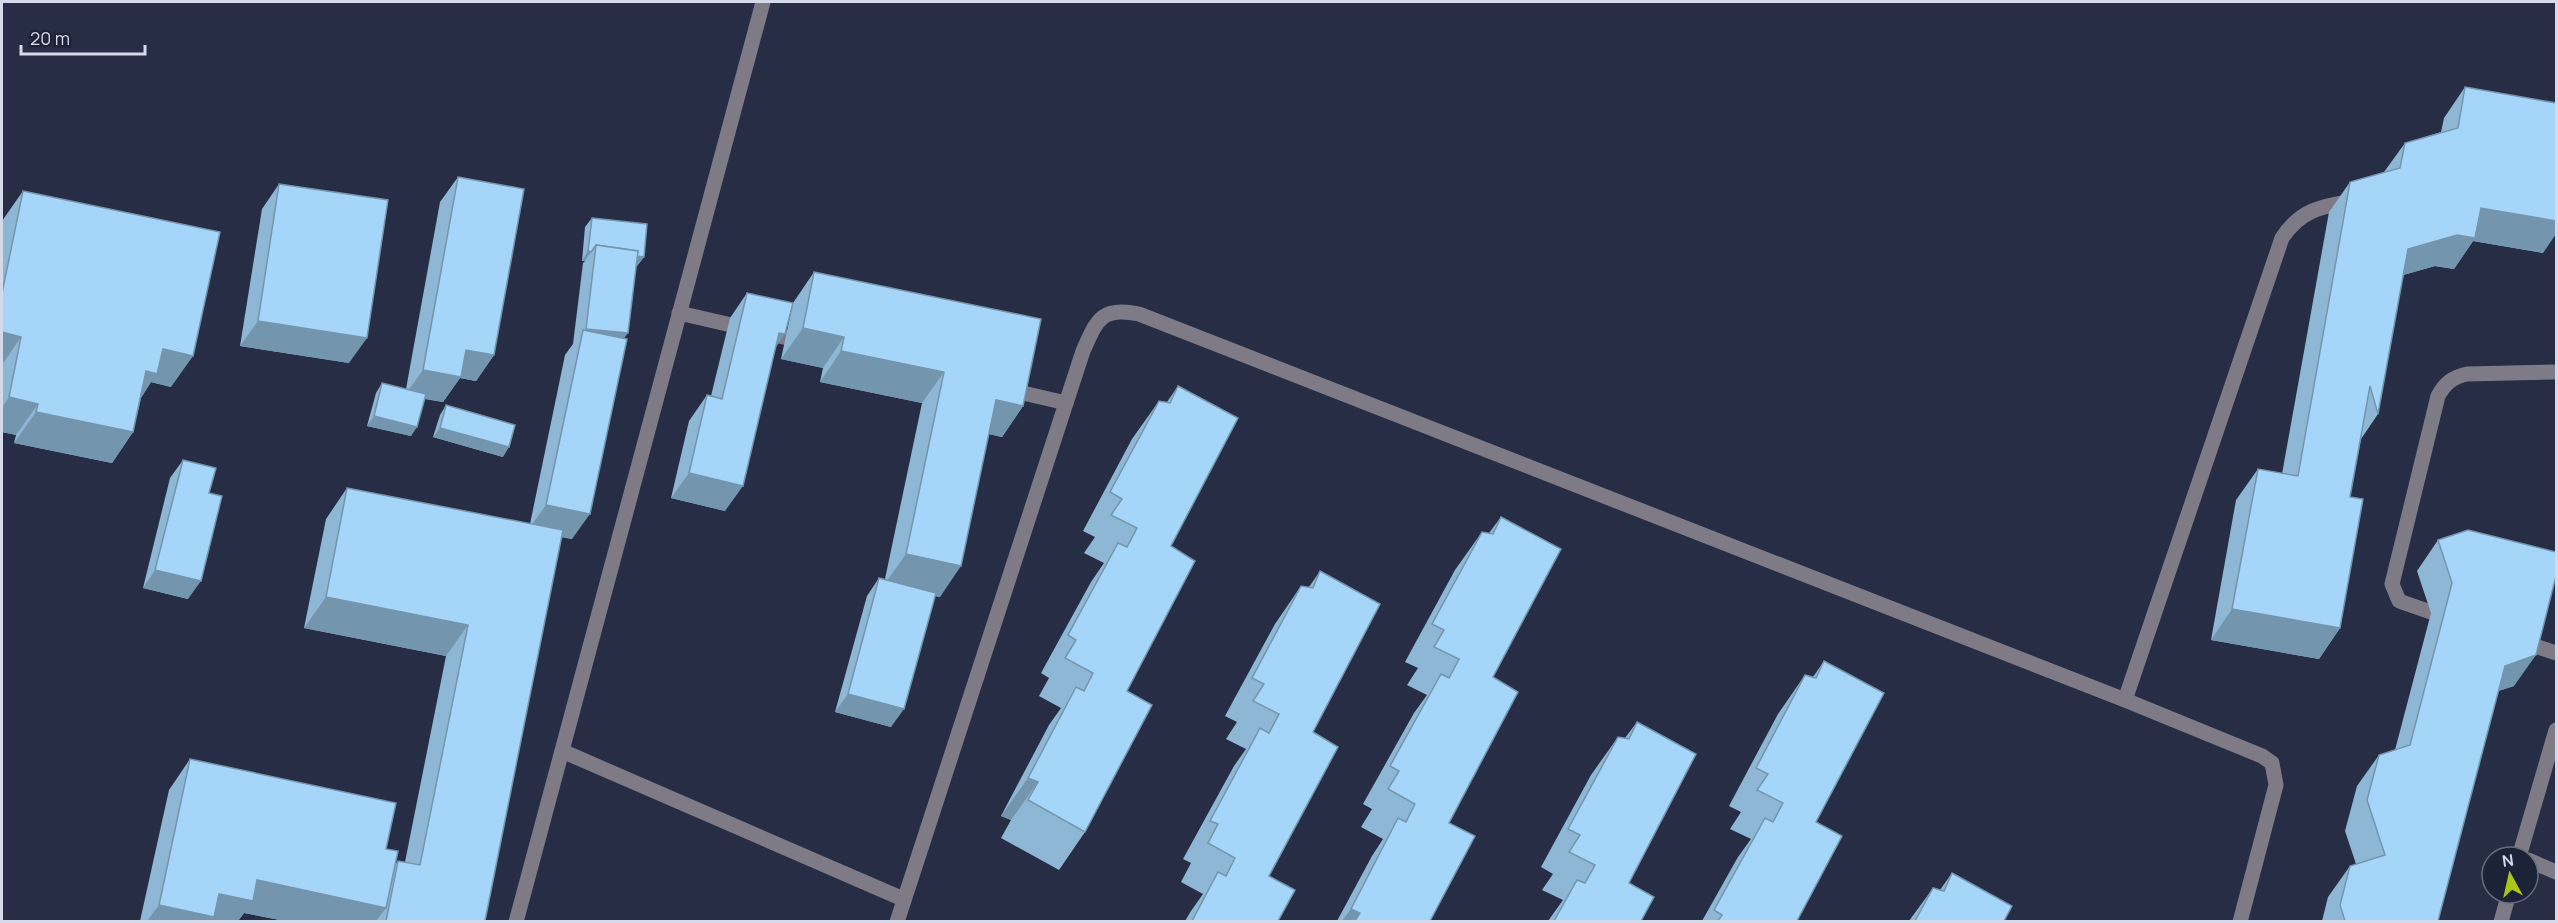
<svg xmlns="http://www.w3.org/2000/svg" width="2558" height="923" font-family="Manrope,sans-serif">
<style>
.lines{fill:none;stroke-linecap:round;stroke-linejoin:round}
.minor{stroke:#7e7a86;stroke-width:15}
.wall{fill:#8eb7d5}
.shaded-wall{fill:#7495ae}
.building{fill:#a5d5f8;stroke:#7495ae;stroke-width:1.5}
</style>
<rect width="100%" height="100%" fill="#262d44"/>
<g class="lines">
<g class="minor">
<path d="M679 313 805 342"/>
<path d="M1006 389 1066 403"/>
<path d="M2448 618 2399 601 2392 584 2438 396C2445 383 2453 377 2467 374L2556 372"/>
<path d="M2520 641 2556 653"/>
<path d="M2125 700 2282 238C2301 209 2323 206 2355 201"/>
<path d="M562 751 903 899"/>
<path d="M2519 857 2556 730"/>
<path d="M2528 860 2556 872"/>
<path d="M516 922 763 2"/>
<path d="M897 922 1083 351C1097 320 1101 306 1139 314L2125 700 2262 756 2272 763 2276 785 2240 922"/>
<path d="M2501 922 2509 893"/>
</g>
</g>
<g class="wall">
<path d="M2465 87 2543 253 2473 241 2454 269 2435 266 2403 275 2378 414 2361 439 2350 497 2340 628 2319 659 2211 640 2236 500 2258 469 2282 474 2329 212 2350 182 2384 172 2405 143 2441 132 2444 118Z"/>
<path d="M458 177 494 355 476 381 460 378 443 402 425 399 411 436 367 426 376 393 382 383 406 389 440 202Z"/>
<path d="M279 184 349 363 240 346 262 209Z"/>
<path d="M23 191 171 387 151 382 141 398 133 432 112 463 14 443 16 435 2 432V221Z"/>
<path d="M592 218 644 257 637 266H636L624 339 572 539 561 537 485 921H285L244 913 238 921H140L169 790 190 759 386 849 395 865 398 861 405 862 446 656 304 628 326 519 347 488 530 524 565 355 573 344 583 263 585 261H582L585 227Z"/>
<path d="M814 272 1023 406 1002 437 989 434 940 597 935 596 891 727 835 712 867 596 879 578 885 579 922 403 820 382 823 368 781 359 793 303Z"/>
<path d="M747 293 775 349 725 511 671 498 689 421 707 395 711 396 730 318Z"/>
<path d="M1178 386 1171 546 1085 832 1059 870 1001 838 1011 820 1001 816 1049 725 1061 708 1039 696 1049 678 1041 673 1091 582 1104 563 1084 553 1095 537 1083 531 1132 439 1159 401 1167 402Z"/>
<path d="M446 405 503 457 433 437 440 415Z"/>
<path d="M183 460 209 493 188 599 143 588 170 478Z"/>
<path d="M1501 517 1493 677 1449 823 1430 921H1337L1372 856 1383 839 1361 827 1372 809 1363 804 1414 713 1427 695 1407 685 1418 668 1405 662 1455 570 1482 532 1489 533Z"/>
<path d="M2438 540 2514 686 2498 691 2438 921H2322L2328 897 2350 866 2356 864 2345 831 2357 786 2379 755 2395 750 2431 613 2417 571Z"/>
<path d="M1320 571 1313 732 1269 876 1278 921H1185L1191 911 1203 894 1181 882 1191 863 1183 859 1234 766 1246 749 1226 739 1237 722 1225 716 1275 624 1301 586 1309 587Z"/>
<path d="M1824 661 1816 822 1797 921H1702L1738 857 1751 839 1730 829 1741 812 1729 806 1778 714 1805 675 1813 677Z"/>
<path d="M1637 722 1629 883 1641 921H1548L1563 900 1542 890 1553 874 1541 867 1591 775 1618 737 1625 738Z"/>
<path d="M1952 873 2004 921H1909L1933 888 1940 890Z"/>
</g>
<g class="shaded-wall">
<path d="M2481 208 2556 221V234L2543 253 2473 241 2454 269 2435 266 2386 280 2408 249Z"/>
<path d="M588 251 591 252 585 261H582Z"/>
<path d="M595 252 644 257 637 266 594 262Z"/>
<path d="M258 321 367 338 349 363 240 346Z"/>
<path d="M803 328 844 337 823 368 781 359Z"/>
<path d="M586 329 628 333 615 351 582 334Z"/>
<path d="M2 332 21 337 2 365Z"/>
<path d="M779 333 785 334 767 360Z"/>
<path d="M163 349 193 356 171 387 151 382 136 405 125 402Z"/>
<path d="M466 350 494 355 476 381 460 378 443 402 405 395 423 370Z"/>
<path d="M841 351 944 372 922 403 820 382Z"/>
<path d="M9 397 38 404 16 435 2 432V408Z"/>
<path d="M996 400 1023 406 1002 437 974 431Z"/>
<path d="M36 412 133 432 112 463 14 443Z"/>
<path d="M374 416 417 427 411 436 367 426Z"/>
<path d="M440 428 509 447 503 457 433 437Z"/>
<path d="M689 473 743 486 725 511 671 498Z"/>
<path d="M546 505 590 514 572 539 528 530Z"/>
<path d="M906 554 961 566 940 597 884 585Z"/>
<path d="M155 570 201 581 188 599 143 588Z"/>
<path d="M326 597 468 625 446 656 304 628Z"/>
<path d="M2232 609 2340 628 2319 659 2211 640Z"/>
<path d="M2536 655 2514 686 2483 696 2505 666Z"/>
<path d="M848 694 904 709 891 727 835 712Z"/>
<path d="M1028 778 1038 782 1011 820 1001 816Z"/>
<path d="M257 880 386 908 376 921H285L244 913 238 921H147L159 905 219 894Z"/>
<path d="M1351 909 1360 913 1354 921H1342Z"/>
</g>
<g class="building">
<path d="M2465 87 2556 103V221L2481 208 2475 238 2457 235 2408 249 2378 414 2370 386 2350 497 2363 499 2340 628 2232 609 2258 469 2298 476 2350 182 2400 168 2405 143 2458 128Z"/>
<path d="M458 177 524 189 494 355 466 350 461 377 423 370Z"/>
<path d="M279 184 388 200 367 338 258 321Z"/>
<path d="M23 191 220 232 193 356 163 349 157 374 146 371 133 432 36 412 38 404 9 397 21 337 2 332V293Z"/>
<path d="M592 218 647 224 644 257 637 256 638 251 596 245 591 252 588 251Z"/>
<path d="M596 245 638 251 628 333 586 329Z"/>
<path d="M814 272 1041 319 1023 406 996 400 961 566 906 554 944 372 841 351 844 337 803 328Z"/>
<path d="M747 293 793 303 785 334 779 333 743 486 689 473 707 395 722 399Z"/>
<path d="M583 330 627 339 590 514 546 505Z"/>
<path d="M382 383 426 394 417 427 374 416Z"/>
<path d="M1178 386 1238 418 1171 546 1195 561 1127 691 1152 705 1085 832 1028 800 1038 782 1028 778 1076 687 1084 691 1093 673 1065 658 1076 640 1068 635 1118 543 1127 547 1137 528 1111 515 1122 499 1110 492 1159 401 1170 403Z"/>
<path d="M446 405 515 425 509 447 440 428Z"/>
<path d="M183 460 216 468 209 493 222 496 201 581 155 570Z"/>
<path d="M347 488 563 530 485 921H386L398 861 420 865 468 625 326 597Z"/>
<path d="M1501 517 1561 549 1493 677 1518 692 1449 823 1475 836 1430 921H1355L1360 913 1351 909 1398 818 1406 822 1415 804 1388 789 1399 771 1390 766 1441 674 1449 678 1459 659 1434 647 1444 630 1432 624 1482 532 1493 534Z"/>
<path d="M2468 530 2556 552V576L2536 655 2505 666 2438 921H2345L2340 905 2350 866 2385 855 2367 800 2379 755 2410 745 2452 583 2438 540Z"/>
<path d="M1320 571 1380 604 1313 732 1338 747 1269 876 1295 890 1278 921H1192L1218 872 1226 876 1235 858 1208 843 1218 824 1210 821 1260 728 1269 733 1279 714 1253 701 1264 684 1252 678 1301 586 1313 588Z"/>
<path d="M879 578 936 593 904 709 848 694Z"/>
<path d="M1824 661 1884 693 1816 822 1842 836 1797 921H1718L1722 915 1714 910 1765 818 1773 822 1783 803 1757 790 1768 774 1756 768 1805 675 1816 678Z"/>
<path d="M1637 722 1696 754 1629 883 1654 897 1641 921H1554L1577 880 1585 883 1595 865 1569 852 1580 835 1568 829 1618 737 1629 739Z"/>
<path d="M190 759 396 803 386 849 398 851 386 908 257 880 253 901 219 894 214 917 159 905Z"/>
<path d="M1952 873 2012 906 2004 921H1915L1933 888 1944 891Z"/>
</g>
<rect width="2558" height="923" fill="none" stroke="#d5daea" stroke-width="6"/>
<g transform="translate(2510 875) rotate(352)"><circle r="28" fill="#1c2339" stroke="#666c80" stroke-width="1.5"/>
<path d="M0-4.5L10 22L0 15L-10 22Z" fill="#abc615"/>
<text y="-9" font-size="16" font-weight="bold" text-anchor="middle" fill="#d5daea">N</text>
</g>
<path d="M21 45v9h124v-9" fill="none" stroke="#d5daea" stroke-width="3"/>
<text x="30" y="45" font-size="18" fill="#d5daea" stroke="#1c2339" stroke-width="4.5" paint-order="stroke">20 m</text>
</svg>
